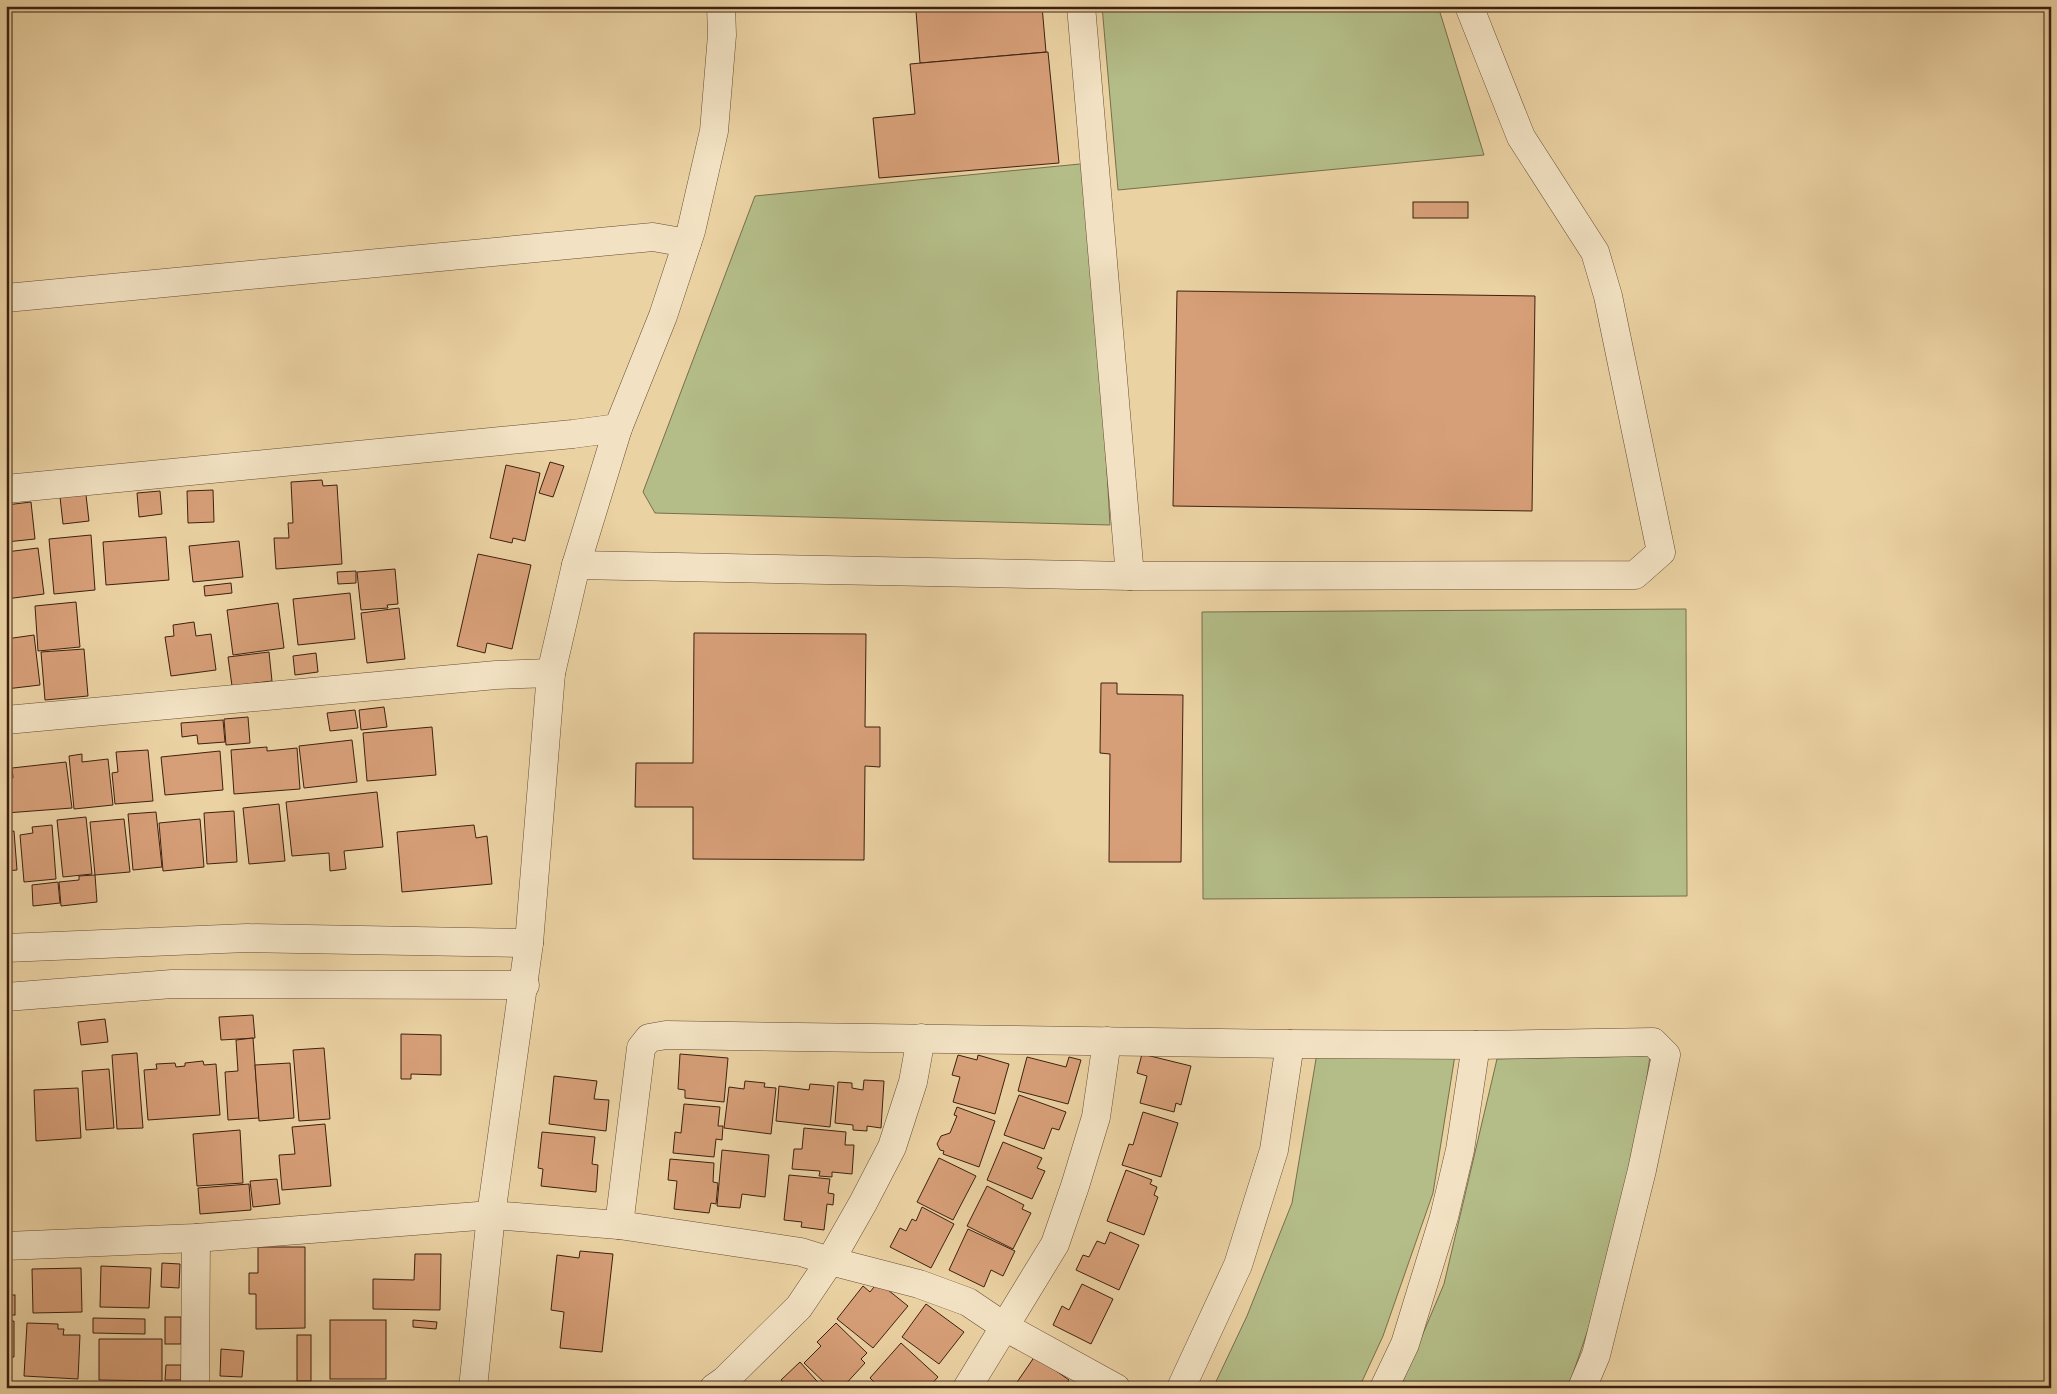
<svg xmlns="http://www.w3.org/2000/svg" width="2057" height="1394" font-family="'EB Garamond',serif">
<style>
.green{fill:#b4bd88;stroke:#786e4c}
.building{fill:#d79f78;stroke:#3d2010}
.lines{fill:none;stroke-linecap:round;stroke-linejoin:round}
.minor-casing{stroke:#684c35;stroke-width:29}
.tertiary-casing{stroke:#684c35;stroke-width:29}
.minor{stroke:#f2e2c3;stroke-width:28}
.tertiary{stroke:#f2e2c3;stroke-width:28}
</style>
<rect width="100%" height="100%" fill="#ebd2a3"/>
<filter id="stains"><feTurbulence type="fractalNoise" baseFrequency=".004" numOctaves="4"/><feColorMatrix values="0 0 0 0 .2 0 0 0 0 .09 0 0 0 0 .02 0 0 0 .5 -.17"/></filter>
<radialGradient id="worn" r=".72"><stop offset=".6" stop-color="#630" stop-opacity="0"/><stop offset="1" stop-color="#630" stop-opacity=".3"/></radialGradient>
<g class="green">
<path d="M1102 6H1438L1484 155 1118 190Z"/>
<path d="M1090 163 1110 525 655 513 643 492 755 196Z"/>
<path d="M1686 609 1687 896 1203 899 1202 612Z"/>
<path d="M1317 1053 1455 1055 1433 1193 1383 1336 1359 1388H1213L1247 1316 1292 1203Z"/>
<path d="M1650 1056 1631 1188 1592 1318 1568 1388H1400L1444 1284 1497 1059Z"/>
</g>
<g class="building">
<path d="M908 6H1042L1046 52 920 63 916 11 909 12Z"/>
<path d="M1048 52 1059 163 879 178 873 118 915 114 910 64Z"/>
<rect x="1413" y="202" width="55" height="16"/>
<path d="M1177 291 1535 296 1532 511 1173 506Z"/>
<path d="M550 462 564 466 553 497 539 493Z"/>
<path d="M506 465 540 473 525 541 513 538 512 543 490 538Z"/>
<path d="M322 480 323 486 337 485 342 564 276 569 274 538H289L288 523H293L291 482Z"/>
<path d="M213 490 214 522 188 523 187 491Z"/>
<path d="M160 491 162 514 139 517 137 493Z"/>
<path d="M86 495 89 521 63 524 60 497Z"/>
<path d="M31 502 35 539 6 542V505Z"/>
<path d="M91 535 95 590 54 594 49 539Z"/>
<path d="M166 537 169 580 106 585 103 542Z"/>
<path d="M239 541 243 577 193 582 189 546Z"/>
<path d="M38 548 44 594 6 599V552Z"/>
<path d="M478 554 531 565 512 649 487 643 485 653 457 646Z"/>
<path d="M395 569 398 604 387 605 388 608 361 610 357 572Z"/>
<path d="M356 571V583L338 584 337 572Z"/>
<path d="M231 583 232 593 205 596 204 586Z"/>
<path d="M350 593 355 639 298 645 293 599Z"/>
<path d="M76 602 80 647 38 651 35 606Z"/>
<path d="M278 603 284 648 233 655 227 610Z"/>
<path d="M399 608 405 659 367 663 361 613Z"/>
<path d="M194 622 196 636 211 634 216 670 171 676 165 637 174 636 173 625Z"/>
<path d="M694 633 866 634 865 727H880V767L865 766 864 860 693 859V807H635L636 763H693Z"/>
<path d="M34 635 40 685 6 689V639Z"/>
<path d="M84 649 88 696 45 700 41 652Z"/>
<path d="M269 652 272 681 232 686 228 657Z"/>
<path d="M316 653 318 672 295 675 293 656Z"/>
<path d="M1101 683H1117V694L1183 695 1181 862H1109L1110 754 1100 753Z"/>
<path d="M384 707 387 727 361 730 359 710Z"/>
<path d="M355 710 358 728 330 731 327 713Z"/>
<path d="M248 717 250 743 226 745 224 719Z"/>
<path d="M223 720 225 742 198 744 197 735 182 737 181 723Z"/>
<path d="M432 727 436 775 367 781 363 733Z"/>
<path d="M352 740 357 782 304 788 299 746Z"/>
<path d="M267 747V751L297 748 300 789 234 794 231 750Z"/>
<path d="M148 750 153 801 115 804 112 773 118 772 116 752Z"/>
<path d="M220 751 223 790 165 795 161 757Z"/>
<path d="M82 754V762L108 759 113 805 74 809 69 756Z"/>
<path d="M66 762 72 808 6 813V778H13L12 768Z"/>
<path d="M377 792 383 847 344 851 346 869 330 871 329 853 292 856 286 802Z"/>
<path d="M279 804 285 861 249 864 243 808Z"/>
<path d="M234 811 237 862 207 864 204 813Z"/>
<path d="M156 812 162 867 133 870 128 814Z"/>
<path d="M86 817 92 874 63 877 57 820Z"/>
<path d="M124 819 130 872 95 875 90 822Z"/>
<path d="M200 819 204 867 163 871 159 823Z"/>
<path d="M52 825 56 879 24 882 20 835 33 833 32 827Z"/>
<path d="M474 825 476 838 487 836 492 884 402 892 397 832Z"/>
<path d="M14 831 17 870 6 871V832Z"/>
<path d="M95 875 97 902 61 906 59 882 79 880V876Z"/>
<path d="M58 882 60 903 33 906 32 885Z"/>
<path d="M253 1015 255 1038 221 1040 219 1017Z"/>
<path d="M105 1019 108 1042 81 1045 78 1022Z"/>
<path d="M401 1034 441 1035V1075L411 1074V1079H401Z"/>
<path d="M253 1038 259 1118 228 1120 225 1072 238 1071 236 1040Z"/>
<path d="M324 1048 330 1119 299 1121 293 1050Z"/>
<path d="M137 1053 143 1128 117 1129 112 1055Z"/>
<path d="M680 1054 728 1058 724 1102 685 1098V1090L678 1089Z"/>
<path d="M1142 1054 1191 1066 1181 1105 1176 1103 1174 1112 1140 1103 1147 1076 1137 1073Z"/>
<path d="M958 1055 977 1060 978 1055 1009 1064 995 1114 953 1102 960 1077 952 1075Z"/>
<path d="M1027 1057 1066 1067 1069 1057 1081 1060 1068 1104 1018 1091Z"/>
<path d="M203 1061 204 1065 216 1064 220 1115 148 1120 144 1070 157 1069 156 1064 175 1063 176 1067 185 1066V1063Z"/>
<path d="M290 1063 294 1118 259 1121 255 1065Z"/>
<path d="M109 1069 114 1128 86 1130 82 1071Z"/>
<path d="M554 1076 597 1081 594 1099 609 1100 606 1131 549 1124Z"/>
<path d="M864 1080 884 1081 881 1128 867 1126V1131L853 1130V1125L835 1123 838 1082 852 1083V1088L863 1090Z"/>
<path d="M745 1081 765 1083 764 1087 776 1088 771 1134 724 1128 729 1087 744 1089Z"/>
<path d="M810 1084 834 1086 830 1127 776 1121 779 1086 809 1090Z"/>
<path d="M78 1088 81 1138 36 1141 34 1090Z"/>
<path d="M1019 1095 1066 1112 1059 1130 1052 1128 1044 1149 1004 1135Z"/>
<path d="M684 1104 720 1107 718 1126H723L722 1140 716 1139 714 1157 673 1153 675 1132 681 1133Z"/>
<path d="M957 1107 995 1121 979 1167 943 1154 944 1151 940 1150 937 1144 941 1136 950 1133 957 1116 954 1115Z"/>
<path d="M1143 1112 1178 1123 1161 1177 1122 1165 1129 1144 1133 1145Z"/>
<path d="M325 1124 331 1186 282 1190 279 1155 295 1154 292 1127Z"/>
<path d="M804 1128 846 1132 845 1145H854L852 1174 832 1172V1177L819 1176 820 1171 792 1169 794 1149H802Z"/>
<path d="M240 1130 243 1183 197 1186 193 1134Z"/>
<path d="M542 1132 595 1137 592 1164 598 1165 596 1192 541 1186 543 1169 538 1168Z"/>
<path d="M1003 1142 1042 1158 1037 1168 1045 1171 1032 1199 987 1180Z"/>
<path d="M722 1150 769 1155 765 1197 742 1194 740 1208 717 1206Z"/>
<path d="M939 1158 976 1176 953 1220 917 1202Z"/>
<path d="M670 1159 714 1163 713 1182 718 1183 716 1204 711 1203 709 1213 674 1209 677 1181 668 1180Z"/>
<path d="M1126 1170 1152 1180 1150 1184 1157 1187 1154 1195 1158 1197 1144 1235 1107 1221Z"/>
<path d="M789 1175 830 1179 828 1193 834 1194 833 1205 827 1204 824 1230 801 1227 802 1222 784 1220Z"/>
<path d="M277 1179 280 1204 253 1207 250 1181Z"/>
<path d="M249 1184 251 1210 200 1214 198 1188Z"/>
<path d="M987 1186 1024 1205 1022 1209 1031 1213 1013 1249 967 1226Z"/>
<path d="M922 1207 954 1224 931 1268 890 1247 900 1228 906 1231 912 1219 916 1221Z"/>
<path d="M968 1229 1015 1251 1003 1276 991 1270 984 1287 949 1270Z"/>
<path d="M1110 1232 1139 1245 1119 1290 1076 1270 1083 1255 1089 1257 1097 1241 1105 1244Z"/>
<path d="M258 1247H305V1328L256 1329V1294H249V1273H258Z"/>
<path d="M580 1251 613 1254 602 1352 560 1348 564 1312 551 1310 557 1255 579 1258Z"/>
<path d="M415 1254H441L440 1310 373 1309V1279L414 1280Z"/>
<path d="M162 1263 180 1264 179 1288 161 1287Z"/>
<path d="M101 1266 151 1268 149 1308 100 1307Z"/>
<path d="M81 1268 82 1312 33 1313 32 1269Z"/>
<path d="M878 1282 908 1306 873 1348 837 1319 863 1286 870 1292Z"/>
<path d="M1082 1284 1113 1299 1091 1344 1053 1325 1062 1306 1069 1310Z"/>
<rect x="6" y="1295" width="9" height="20"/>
<path d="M926 1304 964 1332 939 1364 902 1337Z"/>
<rect x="165" y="1317" width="16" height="27"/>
<path d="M93 1318 145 1319V1334L93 1333Z"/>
<rect x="330" y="1320" width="56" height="59"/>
<path d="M413 1320 437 1322 436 1329 413 1327Z"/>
<path d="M6 1321H14V1357L6 1358Z"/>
<path d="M27 1323 58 1324V1329H64L63 1335H80L78 1379 24 1376Z"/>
<path d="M836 1323 867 1353 861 1359 865 1363 842 1388H830L804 1363 821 1346 817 1342Z"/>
<rect x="297" y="1335" width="14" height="46"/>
<path d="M99 1339H162V1381L99 1380Z"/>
<path d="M901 1343 938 1377 928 1388H880L870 1378Z"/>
<path d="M221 1349 244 1351 242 1377 220 1376Z"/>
<path d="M1035 1356 1069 1380 1064 1388H1013Z"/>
<path d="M800 1362 823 1388H783L786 1385 781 1380Z"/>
<path d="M166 1365H181V1380H165Z"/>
<rect x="217" y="1384" width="26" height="4"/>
<path d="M263 1386 308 1387V1388H263Z"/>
</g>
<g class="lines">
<defs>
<g id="minor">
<path d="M1081 6 1130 576"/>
<path d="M6 298 653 237 687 243"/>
<path d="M6 489 573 434 618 428"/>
<path d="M576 565 1130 576 1635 575 1661 552 1608 296 1595 252 1521 137 1469 6"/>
<path d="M6 720 496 675 551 673"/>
<path d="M619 1225 641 1048 649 1038 666 1035 1290 1044 1476 1045 1653 1042 1666 1055 1642 1170 1596 1355 1582 1388"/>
<path d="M6 1246 196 1238 491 1215 619 1225 801 1252 830 1261 919 1284 968 1302 1005 1327 1116 1388"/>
<path d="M195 1388 196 1238"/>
<path d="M714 1388 724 1381 799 1307 830 1261 863 1203 892 1147 913 1082 921 1038"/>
<path d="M967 1388 1055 1244 1075 1186 1096 1117 1107 1041"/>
<path d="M1181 1388 1238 1265 1274 1150 1290 1044"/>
<path d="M1384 1388 1405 1344 1444 1217 1460 1150 1476 1045"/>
</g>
<g id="tertiary">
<path d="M6 948 247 938 529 943"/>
<path d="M6 997 172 984 525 985"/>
<path d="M473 1388 491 1215 529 943 551 673 576 565 618 428 663 316 691 231 714 131 722 35 721 6"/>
</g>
</defs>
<use href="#minor" class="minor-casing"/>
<use href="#tertiary" class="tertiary-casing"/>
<use href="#minor" class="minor"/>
<use href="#tertiary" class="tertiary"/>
</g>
<rect width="2057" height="1394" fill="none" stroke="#ebd2a3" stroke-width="25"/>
<rect x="8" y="8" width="2042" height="1379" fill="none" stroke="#3d2010" stroke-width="2.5"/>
<rect x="12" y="12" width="2032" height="1369" fill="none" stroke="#3d2010"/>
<rect width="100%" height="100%" filter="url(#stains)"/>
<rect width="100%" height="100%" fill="url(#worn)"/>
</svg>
